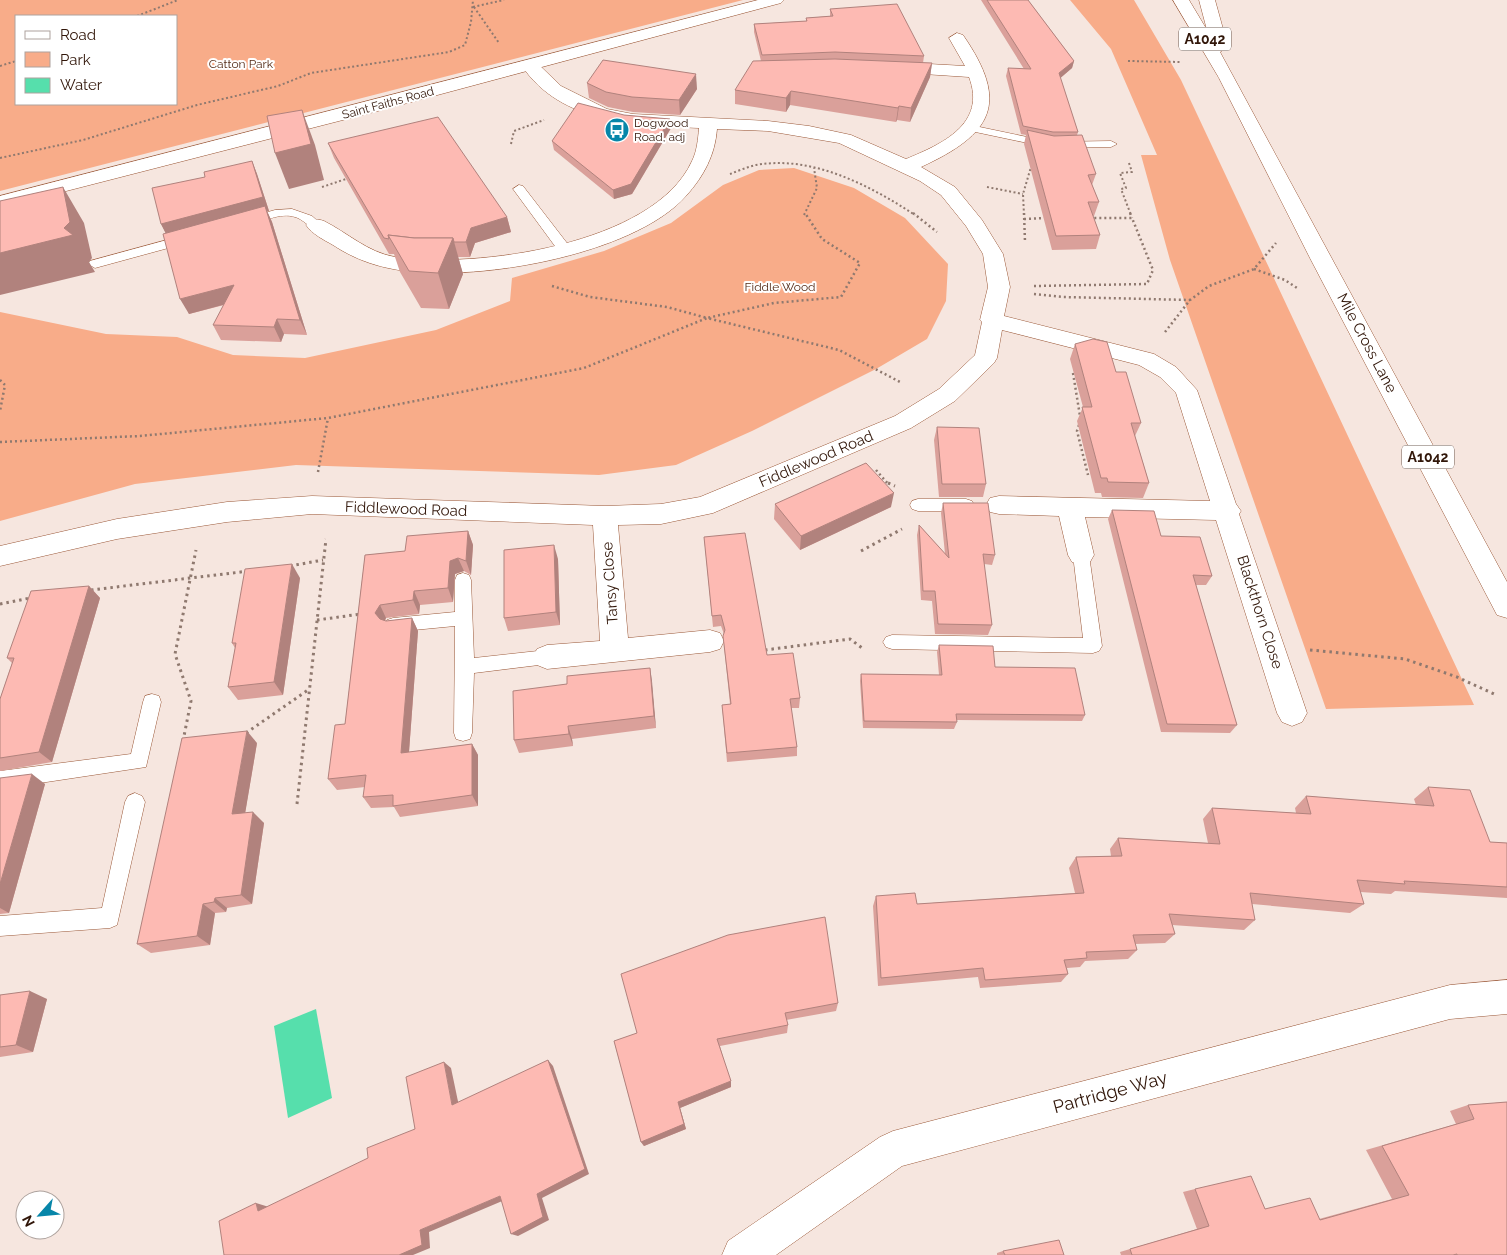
<svg xmlns="http://www.w3.org/2000/svg" width="1507" height="1255" font-family="Raleway,sans-serif">
<style>
.green{fill:#f8ac89;fill-rule:evenodd}
.water{fill:#56dfac}
.lines{fill:none;stroke-linecap:round;stroke-linejoin:round}
.lane-casing{stroke:#9b5939;stroke-width:1}
.street-casing{stroke:#9b5939;stroke-width:1}
.secondary-casing{stroke:#9b5939;stroke-width:1}
.highway-casing{stroke:#9b5939;stroke-width:1}
.path-far2{stroke:#8f796f;stroke-width:2;stroke-dasharray:2 2.5;stroke-linecap:butt}
.path-far1{stroke:#8f796f;stroke-width:2.5;stroke-dasharray:2 3;stroke-linecap:butt}
.path{stroke:#8f796f;stroke-width:3;stroke-dasharray:2.5 4;stroke-linecap:butt}
.lane{fill:#fff;fill-rule:evenodd}
.street{fill:#fff;fill-rule:evenodd}
.secondary{fill:#fff;fill-rule:evenodd}
.highway{fill:#fff;fill-rule:evenodd}
.wall{fill:#daa09a}
.shaded-wall{fill:#b1827d}
.building{fill:#fdbab3;stroke:#b1827d}
.labels{text-anchor:middle;dominant-baseline:central;stroke-width:4;stroke-linejoin:round;paint-order:stroke}
.far-park-label{font-size:12px;fill:#542b17;stroke:#fff}
.far-street-label{font-size:12px;fill:#311609;stroke:#fff}
.far-poi-label{font-size:12px;fill:#311609;stroke:#fff;text-anchor:start}
.shield{fill:#fff;stroke:#6f5c53;stroke-width:1}
.shield-label{font-size:14px;font-weight:bold;fill:#311609}
.street-label{font-size:15px;fill:#311609;stroke:#fff}
.near-street-label{font-size:18px;fill:#311609;stroke:#fff}
</style>
<rect width="100%" height="100%" fill="#f6e6df"/>
<g class="green">
<path d="M0 0H743L0 191ZM16 16H176V104H16Z"/>
<path d="M1070 0H1134L1181 80 1474 705 1326 709 1170 260 1141 155H1157L1111 49Z"/>
<path d="M794 168 854 188 905 218 948 264 946 301 927 339 876 369 752 431 676 465 599 475 296 465 135 484 0 521V312L106 334 177 337 233 355 305 358 436 330 510 301 512 278 604 251 671 223 723 185 759 170Z"/>
</g>
<path class="water" d="M316 1009 332 1098 288 1118 274 1026Z"/>
<g class="lines">
<defs>
<g id="lane">
<path d="M970 125 1051 142 1111 141 1117 144 1111 147 1051 148 966 130V126Z"/>
<path d="M519 185 523 186 570 247 571 250 570 253H560L513 189Z"/>
<path d="M292 209 312 216 322 225 316 229C308 227 303 219 295 217 280 212 262 222 248 226L242 222 244 219 275 210Z"/>
<path d="M189 234 195 238 194 241 95 268 88 264 90 261Z"/>
<path d="M918 499H966L972 501 974 505 972 509 966 511H918L912 509 910 505 912 501Z"/>
<path d="M1081 549 1087 550 1089 555 1102 646 1099 651 1093 653 892 649 886 647 883 642 886 637 892 635 1083 638 1073 555 1075 550Z"/>
<path d="M463 573 469 575 471 580 474 658 547 650 553 652 556 657 553 662 547 664 474 673 472 733 470 739 463 741 456 739 454 733 455 626 393 632 387 630 384 625 387 620 393 618 455 612V580L457 575Z"/>
<path d="M152 694 159 696 161 702 146 767 0 789V771L131 754 143 702 145 696Z"/>
<path d="M135 793 142 796 145 802 117 925 110 928 0 936V916L102 908 125 802 128 796Z"/>
</g>
<g id="street">
<path d="M957 33 963 35C1010 103 993 134 921 167L955 187 982 220 1003 254 1010 287 1004 316 1154 354 1176 367 1197 390 1236 504 1241 511 1239 514 1307 713 1302 722 1292 726 1282 722 1277 713 1216 520 1085 517 1094 555 1090 562 1081 565 1072 562 1068 555 1059 516 999 514 990 512 986 505 990 498 999 496 1210 501 1176 393 1160 377 1139 365 1002 330 997 358 994 363 955 401 911 428 713 513 661 524 618 525 628 638 710 630 720 633 724 641 720 649 710 652 547 669 537 665 533 657 537 649 547 645 600 641 593 525 312 514 227 522 117 539 0 566V546L117 519 227 502 312 496 605 506 661 504 700 497 895 416 939 389 975 355 982 322 980 320 988 287 983 254 966 226 941 195 920 181 839 143 768 131 717 129C715 155 704 176 686 196 633 256 469 284 393 269 371 265 351 257 333 245 324 240 312 234 306 225L309 221C314 219 318 219 324 221 348 233 367 252 395 257 475 269 654 245 692 161 697 151 698 139 699 128 636 125 561 124 522 66L524 62H536L561 86 607 109 633 114 768 121 809 126 851 135 906 159C942 144 987 124 969 77L893 72 887 71 885 67 887 63 893 62 965 66 949 38Z"/>
<path d="M1507 980V1014L1450 1019 902 1166 776 1255H722L728 1241 880 1137 893 1131 1450 985Z"/>
</g>
<path id="secondary" d="M758 0H784L781 3 374 112 0 208V196Z"/>
<path id="highway" d="M1173 0H1189L1207 30 1199 0H1215L1228 47 1220 52 1507 582V618L1497 615 1311 260 1219 78Z"/>
</defs>
<use href="#lane" class="lane-casing"/>
<use href="#street" class="street-casing"/>
<use href="#secondary" class="secondary-casing"/>
<use href="#highway" class="highway-casing"/>
<g class="path-far2">
<path d="M473 7 504 0"/>
<path d="M474 7 499 43"/>
<path d="M137 16 178 0"/>
<path d="M1128 61 1181 62"/>
<path d="M0 66 16 61"/>
<path d="M511 144 514 131 544 120"/>
<path d="M0 158 83 140 197 105 278 86 311 73 449 52 465 45 471 22 473 0"/>
<path d="M1129 163 1132 172 1120 173 1126 188 1121 189 1131 215"/>
<path d="M730 174C738 171 747 167 756 165 812 155 869 185 915 215"/>
<path d="M322 187 349 178"/>
<path d="M987 187 1023 194"/>
<path d="M804 215 817 188 814 168"/>
<path d="M1024 215 1023 194 1031 167"/>
</g>
<g class="path-far1">
<path d="M913 213 937 232"/>
<path d="M1024 213 1025 242"/>
<path d="M1130 213 1132 218"/>
<path d="M1024 219 1047 218"/>
<path d="M1254 269 1285 280 1297 288"/>
<path d="M552 286 590 297 667 307 707 318 774 303 841 297 860 263 822 239 805 213"/>
<path d="M1034 286 1147 284 1153 270 1132 218H1090"/>
<path d="M1034 294 1063 297 1190 300"/>
<path d="M1165 332 1190 300 1209 286 1254 269 1276 243"/>
<path d="M1073 373 1080 416"/>
<path d="M0 380 5 385 0 411"/>
<path d="M1079 425 1077 431 1088 475"/>
<path d="M0 442 140 436 328 418 584 368 707 318 839 350 902 383"/>
<path d="M876 470 889 485"/>
<path d="M318 472 328 418"/>
</g>
<g class="path">
<path d="M888 483 895 486"/>
<path d="M861 551 902 529"/>
<path d="M290 566 323 560"/>
<path d="M91 590 249 571"/>
<path d="M0 604 30 598"/>
<path d="M317 620 361 614"/>
<path d="M765 650 850 639 862 648"/>
<path d="M1310 650 1405 659 1457 677 1494 694"/>
<path d="M246 733 308 690"/>
<path d="M183 741 191 701 175 654 196 550"/>
<path d="M297 804 326 539"/>
</g>
<use href="#lane" class="lane"/>
<use href="#street" class="street"/>
<use href="#secondary" class="secondary"/>
<use href="#highway" class="highway"/>
</g>
<g class="wall">
<path d="M981 0H1028L1074 61 1072 68 1060 78 1078 132 1077 135 1096 174 1092 185 1099 202 1094 216H1093L1100 235 1096 249 1052 250 1024 144 1026 135 1021 134 1006 76 1008 68 1024 69Z"/>
<path d="M830 9 924 56 923 63H932L930 77 910 122 897 120 896 122 790 105 786 112 735 104V90L761 61 754 32V24L806 21V18L830 16Z"/>
<path d="M587 83 697 89 680 115 633 112 608 107 589 98Z"/>
<path d="M624 115 670 119 671 128 632 194 614 199 554 150 552 141Z"/>
<path d="M328 143 507 217 511 232 475 243 470 257H458L463 274 449 309 421 308 400 272 394 254H389L334 158Z"/>
<path d="M252 161 257 174 269 211H267L272 222 307 335 284 334 281 342 221 340 213 325 224 305 189 314 166 233 161 224 205 177Z"/>
<path d="M1075 344 1116 372 1141 423 1135 436 1149 483 1143 498 1102 497 1101 493H1095L1077 421 1083 407 1070 359Z"/>
<path d="M937 427 986 484 983 497H939L934 440Z"/>
<path d="M943 503 995 555 992 565 984 564 992 625 988 635 935 634 932 601 921 600 917 535 919 525 945 554 941 513Z"/>
<path d="M775 504 891 507 800 550 774 519Z"/>
<path d="M1112 510 1161 536 1212 576 1206 585H1196L1237 725 1230 733 1161 732 1108 519Z"/>
<path d="M468 531 473 545 471 575 464 571 455 574 453 602 420 605 419 614 386 618 385 621 412 618 418 631 409 752 472 744 478 755V806L400 817 394 807 371 808 363 797 365 787 337 790 328 779 345 724 365 555 405 551Z"/>
<path d="M704 537 767 655 800 698 799 708H791L797 747V756L727 762 722 705 730 704 724 646V634L721 626 713 627Z"/>
<path d="M558 559 560 625 508 631 504 618Z"/>
<path d="M300 578 283 695 238 700 228 687 235 648 232 643Z"/>
<path d="M89 586 100 598 52 762 0 771V699L12 663 7 658Z"/>
<path d="M939 645 995 667 1085 715 1082 721 956 720 957 722 954 729 863 728 860 681 861 674 939 675 937 652Z"/>
<path d="M650 668 656 728 572 739 573 746 519 753 514 740 567 684Z"/>
<path d="M257 743 245 813 264 823 252 904 227 908 226 912 215 913 210 945 151 953 137 944Z"/>
<path d="M0 778 45 784 9 913 0 914Z"/>
<path d="M1428 787 1490 842 1507 843V898L1395 891 1391 894 1360 892 1364 904 1350 913 1252 904 1255 920 1244 930 1172 925 1175 934 1165 943 1135 944 1137 950 1128 959 1085 961 1080 967 1067 968 1068 974 1061 982 980 988 978 977 878 986 873 906 876 896 917 904 1075 893 1069 868 1076 857 1111 856 1110 849 1118 838 1208 843 1203 819 1212 808 1296 813 1295 808 1306 796 1416 805 1414 799Z"/>
<path d="M0 995 47 999 33 1052 0 1057Z"/>
<path d="M838 1003 836 1011 786 1020 788 1025 787 1033 720 1046 731 1087 680 1108 686 1129 644 1146 641 1142 614 1041Z"/>
<path d="M1507 1102V1255H1121L1120 1252 1197 1229 1183 1192 1195 1189 1265 1209 1319 1219 1392 1199 1366 1150 1456 1124 1450 1111 1468 1105Z"/>
<path d="M1003 1251 1064 1255H997V1253Z"/>
</g>
<g class="shaded-wall">
<path d="M1074 61 1072 68 1057 81 1059 73Z"/>
<path d="M932 63 930 77 910 122 911 108Z"/>
<path d="M696 74 697 89 680 115 679 100Z"/>
<path d="M791 91 790 105 786 112V98Z"/>
<path d="M899 106 897 120 896 122 898 108Z"/>
<path d="M302 110 315 145 324 180 289 189 275 153Z"/>
<path d="M670 119 671 128 632 194 614 199 613 190Z"/>
<path d="M252 161 257 174 269 211H267L272 222 307 335 300 320 168 238 161 224Z"/>
<path d="M63 187 84 223 92 258 89 262 95 272 0 295V253L64 228Z"/>
<path d="M507 217 511 232 475 243 470 257 466 242 471 228Z"/>
<path d="M453 238 463 274 449 309 438 273Z"/>
<path d="M234 285 241 300 189 314 180 299Z"/>
<path d="M277 319 284 334 281 342 274 327Z"/>
<path d="M894 493 891 507 800 550 801 536Z"/>
<path d="M468 531 473 545 471 575 466 561Z"/>
<path d="M554 545 558 559 560 625 556 612Z"/>
<path d="M458 558 464 571 455 574 453 602 448 588 450 561Z"/>
<path d="M292 564 300 578 283 695 274 682Z"/>
<path d="M89 586 100 598 52 762 39 752Z"/>
<path d="M414 591 420 605 419 614 413 600Z"/>
<path d="M380 605 386 618 382 626 375 613Z"/>
<path d="M412 618 418 631 408 765 401 753Z"/>
<path d="M650 668 652 681 656 728 654 716Z"/>
<path d="M568 726 572 739 573 746 569 734Z"/>
<path d="M247 731 257 743 243 826 232 814Z"/>
<path d="M472 744 478 755V806L472 795Z"/>
<path d="M32 774 45 784 9 913 0 908V884Z"/>
<path d="M253 812 264 823 252 904 241 895Z"/>
<path d="M215 898 227 908 226 912 214 902Z"/>
<path d="M203 904 215 913 210 945 197 936Z"/>
<path d="M30 991 47 999 33 1052 16 1045Z"/>
<path d="M548 1060 553 1066 589 1174 542 1198 549 1220 518 1236 511 1234 537 1194Z"/>
<path d="M444 1062 451 1068 460 1111 452 1105Z"/>
<path d="M731 1081V1087L680 1108 686 1129 644 1146 641 1142 678 1102Z"/>
<path d="M500 1196 507 1199 429 1232 430 1248 413 1255H399L420 1230Z"/>
<path d="M256 1203 269 1207 258 1211Z"/>
</g>
<g class="building">
<path d="M987 0H1028L1074 61 1059 73 1078 132H1053L1023 126 1008 68 1031 69Z"/>
<path d="M897 4 924 56 835 52 762 55 754 24 807 21 806 18 833 16 830 9Z"/>
<path d="M835 59 932 63 911 108 899 106 898 108 791 91 786 98 735 90 753 61Z"/>
<path d="M603 60 696 74 679 100 632 97 606 92 587 83Z"/>
<path d="M578 103 624 115 670 119 631 184 613 190 552 141Z"/>
<path d="M302 110 311 144 275 153 267 116Z"/>
<path d="M438 117 507 217 471 228 466 242H454L453 238H414L388 235 389 239 384 238 328 143Z"/>
<path d="M1027 130 1054 136 1082 135 1096 174 1088 175 1099 202H1088L1100 235 1056 236Z"/>
<path d="M252 161 263 197 161 224 152 188 205 177 204 172Z"/>
<path d="M63 187 70 222 64 228 73 235 0 253V201Z"/>
<path d="M265 206 300 320 277 319 274 327 213 325 234 285 180 299 163 234Z"/>
<path d="M388 235 414 238H453L438 273 409 271Z"/>
<path d="M1093 339 1107 342 1116 372H1126L1141 423H1131L1149 483 1108 482 1107 478H1101L1082 407H1092L1075 344Z"/>
<path d="M937 427 979 428 986 484H942Z"/>
<path d="M866 463 894 493 801 536 775 504Z"/>
<path d="M943 503H988L995 555 983 554 992 625 938 624 935 591H923L919 525 949 558Z"/>
<path d="M1112 510 1154 511 1161 536 1200 537 1212 576 1193 575 1237 725 1167 724Z"/>
<path d="M468 531 466 561 458 558 450 561 448 588 414 591 413 600 380 605 375 613 380 619 386 621 412 618 401 753 472 744V795L393 806V795L363 797 366 775 328 779 335 725 345 724 365 555 405 551 407 536Z"/>
<path d="M745 533 767 655 793 653 800 698 790 699 797 747 727 753 722 705 731 704 723 636 725 630 721 615 712 616 704 537Z"/>
<path d="M554 545 556 612 504 618V550Z"/>
<path d="M292 564 274 682 228 687 236 643H232L245 569Z"/>
<path d="M89 586 39 752 0 758V699L14 658H7L31 591Z"/>
<path d="M939 645 993 646 995 667 1075 668 1085 715 956 714 957 722 864 721 861 674 942 675Z"/>
<path d="M650 668 654 716 568 726 569 734 514 740 513 691 567 684V676Z"/>
<path d="M247 731 232 814 253 812 241 895 215 898 214 902 203 904 197 936 137 944 182 738Z"/>
<path d="M32 774 0 884V778Z"/>
<path d="M1428 787 1470 790 1490 842 1507 843V887L1404 881 1405 884 1357 880 1364 904 1250 893 1255 920 1169 914 1175 934 1133 935 1137 950 1086 952 1087 958 1064 960 1068 974 985 980 983 968 881 978 876 896 915 893 917 904 1084 893 1076 857 1122 856 1118 838 1220 844 1212 808 1311 814 1306 796 1434 806Z"/>
<path d="M825 917 838 1003 785 1013 788 1025 717 1039 731 1081 678 1102 684 1124 641 1142 614 1041 637 1033 621 974 728 935Z"/>
<path d="M30 991 16 1045 0 1047V995Z"/>
<path d="M548 1060 585 1169 537 1194 543 1217 511 1234 500 1196 420 1230 422 1245 399 1255H224L219 1221 256 1203 258 1211 368 1158 367 1148 415 1129 406 1077 444 1062 452 1105Z"/>
<path d="M1507 1102V1255H1457V1254L1453 1255H1132L1130 1249 1209 1226 1195 1189 1251 1176 1265 1209 1310 1198 1320 1220 1409 1195 1382 1146 1474 1119 1468 1105Z"/>
<path d="M1059 1240 1064 1255H1005L1003 1251Z"/>
</g>
<defs>
<symbol id="bus-disc" viewBox="-11 -11 22 22"><circle r="9.5" fill="#0786a9" stroke="#fff"/><path d="M-5-6H5V4H4V6H2V4H-2V6H-4V4H-5ZM-3.5-4V0h7V-4ZM-3.5 1.2v1.5H-2V1.2ZM2 1.2v1.5H3.5V1.2Z" fill="#fff"/></symbol>
</defs>
<g fill-rule="evenodd">
<use href="#bus-disc" x="603" y="116" width="28" height="28"/>
</g>
<g class="labels">
<g class="far-park-label">
<text x="241" y="64">Catton Park</text>
<text x="780" y="287">Fiddle Wood</text>
</g>
<g class="far-street-label">
<text transform="translate(388 103) rotate(-15)">Saint Faiths Road</text>
</g>
<g class="far-poi-label">
<text x="634" y="123">Dogwood<tspan x="634" dy="14">Road, adj</tspan></text>
</g>
<g class="shield">
<rect x="1179" y="27.5" width="52" height="23" rx="4"/>
<rect x="1402" y="445.5" width="52" height="23" rx="4"/>
</g>
<g class="shield-label">
<text x="1205" y="39">A1042</text>
<text x="1428" y="457">A1042</text>
</g>
<g class="street-label">
<text transform="translate(1367 343) rotate(62)">Mile Cross Lane</text>
<text transform="translate(816 459) rotate(-23)">Fiddlewood Road</text>
<text transform="translate(406 509) rotate(2)">Fiddlewood Road</text>
<text transform="translate(610 583) rotate(-94)">Tansy Close</text>
<text transform="translate(1260 612) rotate(72)">Blackthorn Close</text>
</g>
<g class="near-street-label">
<text transform="translate(1110 1092) rotate(-15)">Partridge Way</text>
</g>
</g>
<rect x="15" y="15" width="162" height="90" fill="#ffffff" stroke="#ada29d"/>
<rect x="25" y="31" width="25" height="8" fill="#ffffff" stroke="#ada29d"/>
<text x="60" y="40" font-size="15" fill="#311609">Road</text>
<rect x="25" y="52" width="25" height="15" fill="#f8ac89" stroke="#ada29d"/>
<text x="60" y="65" font-size="15" fill="#311609">Park</text>
<rect x="25" y="78" width="25" height="15" fill="#56dfac" stroke="#ada29d"/>
<text x="60" y="90" font-size="15" fill="#311609">Water</text>
<g transform="translate(40 1215) rotate(243)"><circle r="24" fill="#ffffff" stroke="#ada29d"/>
<path d="M0-4L9 19L0 12L-9 19Z" fill="#0786a9"/>
<text y="-8" font-size="14" font-weight="bold" text-anchor="middle" fill="#311609">N</text>
</g>
</svg>
